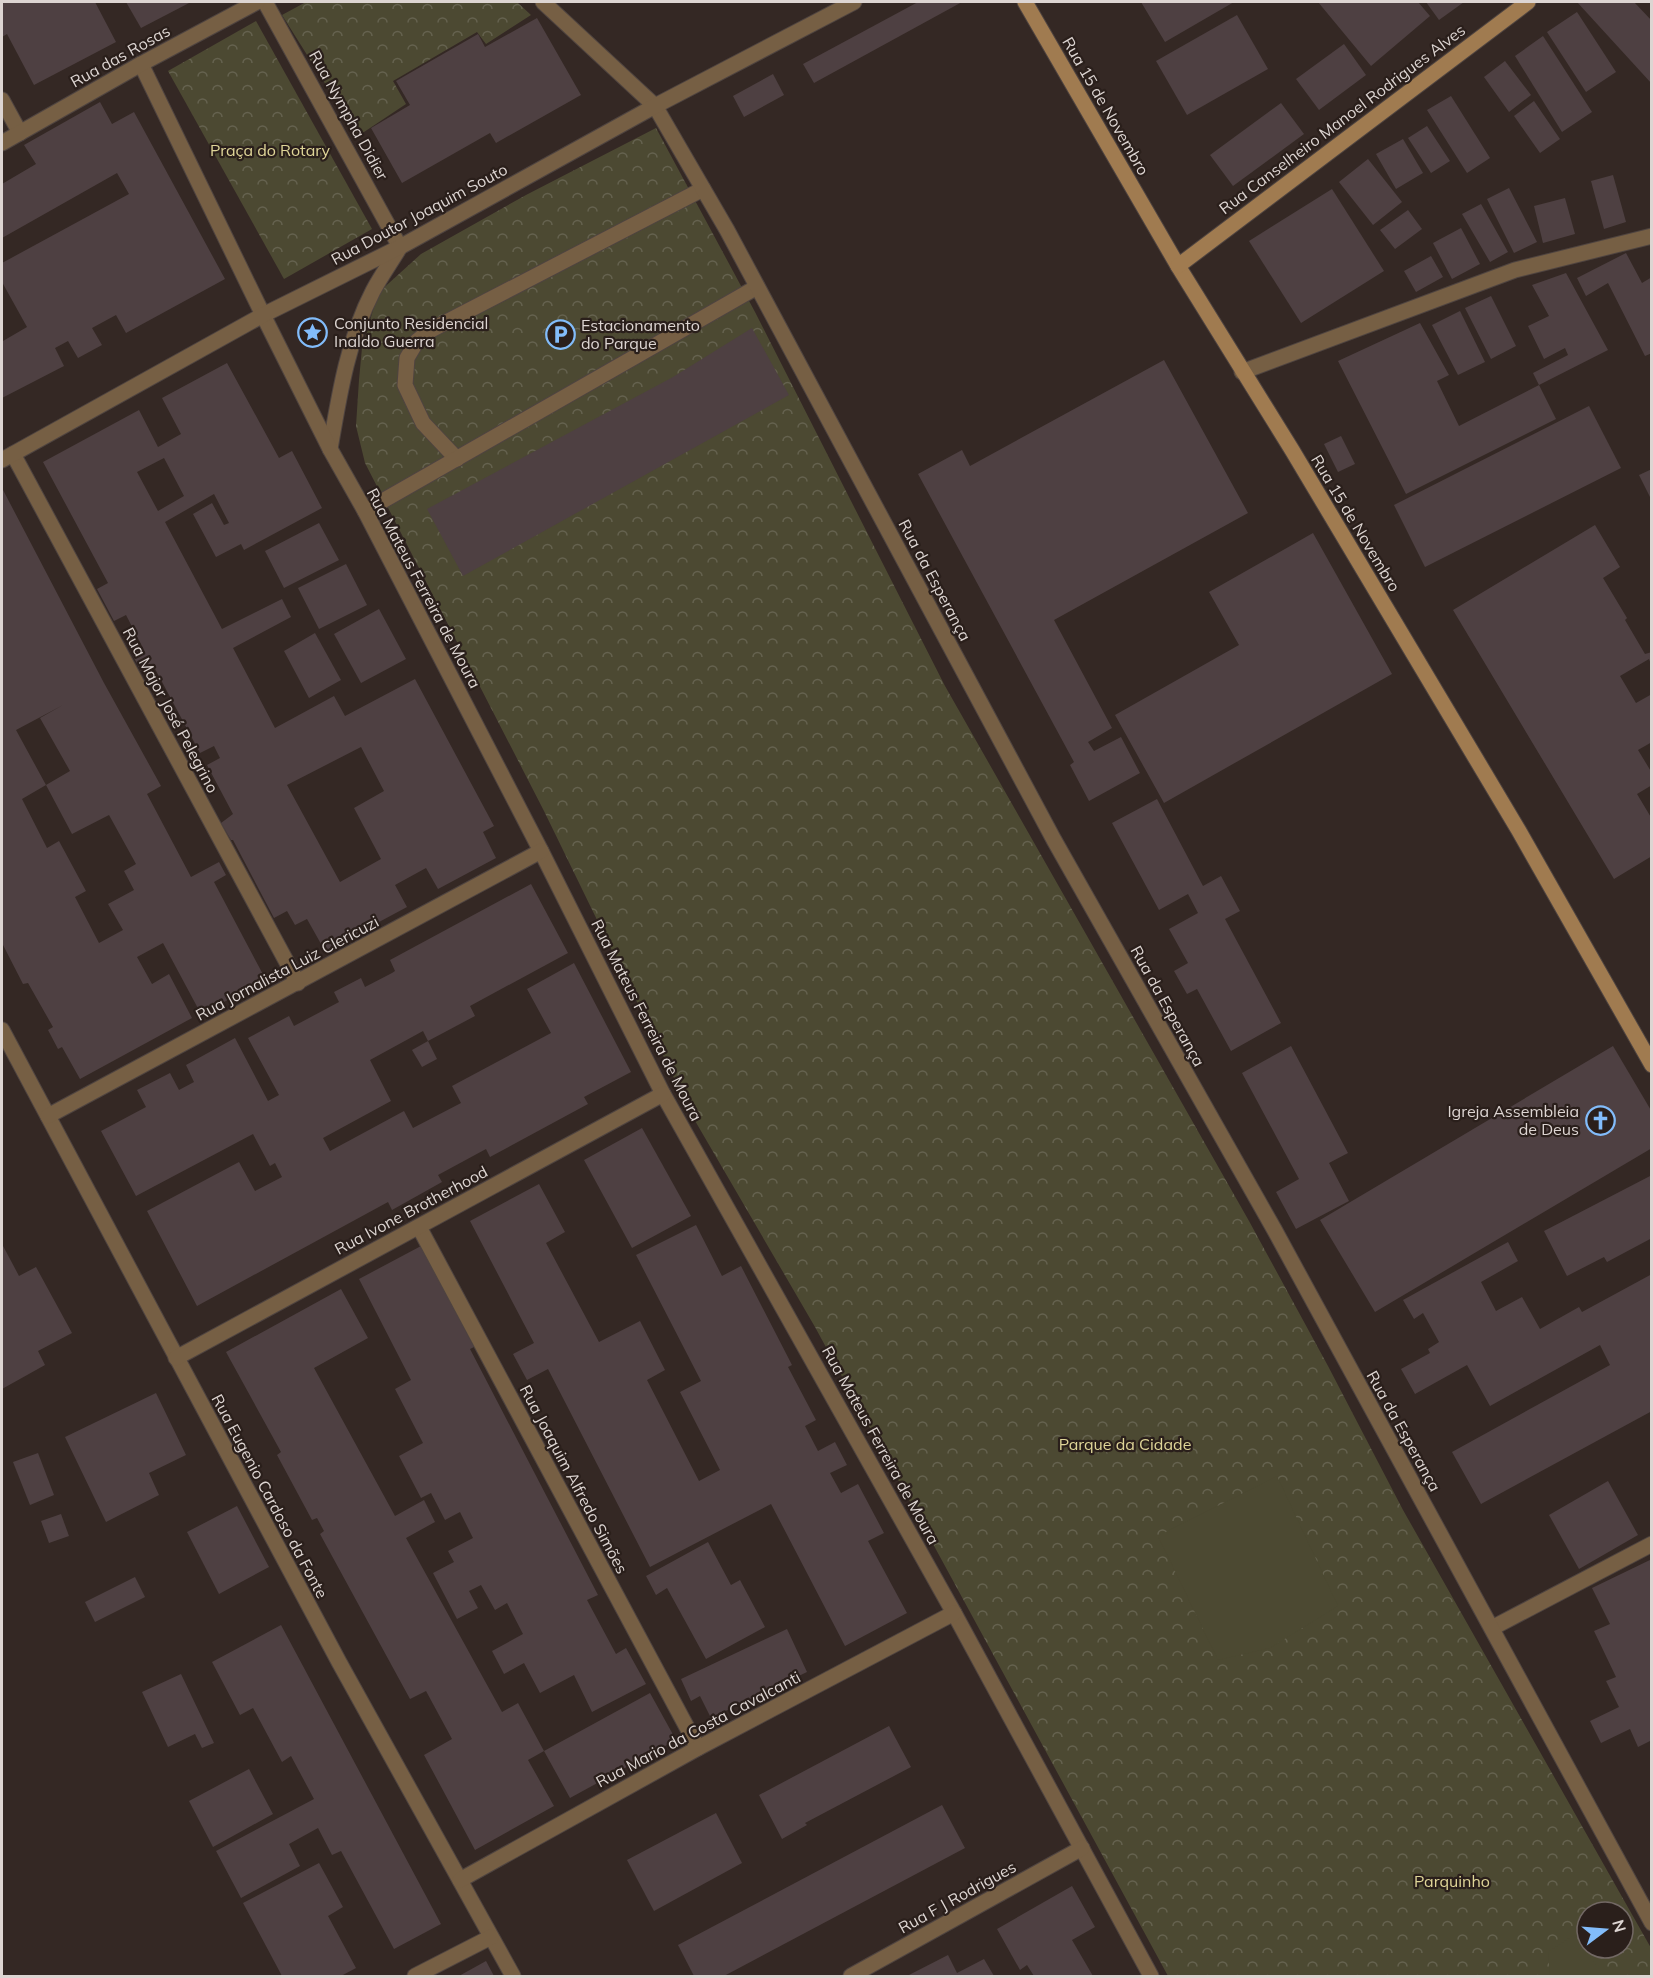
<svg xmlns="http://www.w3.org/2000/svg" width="1653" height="1978" font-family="Mulish,sans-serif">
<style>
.forest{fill:url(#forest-crowns);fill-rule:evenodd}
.pitch{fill:#4c4932}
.building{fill:#4e4042;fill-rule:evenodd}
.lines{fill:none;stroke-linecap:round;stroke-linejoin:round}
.service-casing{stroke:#4f4440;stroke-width:17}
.minor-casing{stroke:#4f4440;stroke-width:17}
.tertiary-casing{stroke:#4f4440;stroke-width:17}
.secondary-casing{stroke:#4f4440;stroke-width:17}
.service{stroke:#765f44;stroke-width:15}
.minor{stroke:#765f44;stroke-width:15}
.tertiary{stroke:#765f44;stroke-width:15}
.secondary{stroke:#a07b50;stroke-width:15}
.labels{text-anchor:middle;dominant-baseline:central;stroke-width:4.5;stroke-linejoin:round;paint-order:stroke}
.street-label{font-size:16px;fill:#ddd5d2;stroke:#2a1f1b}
.park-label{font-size:16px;fill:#dfd598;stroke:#2a1f1b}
.poi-label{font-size:16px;fill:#ddd5d2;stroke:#2a1f1b;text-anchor:start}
</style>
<defs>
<pattern id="forest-crowns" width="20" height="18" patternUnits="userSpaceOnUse" patternTransform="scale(1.5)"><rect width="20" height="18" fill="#4c4932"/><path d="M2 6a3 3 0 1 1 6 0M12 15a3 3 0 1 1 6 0" fill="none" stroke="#65624f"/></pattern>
</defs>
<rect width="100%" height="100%" fill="#342824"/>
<g class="forest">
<path d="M306 2H517L531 15 486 44 477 32 393 81 406 104 358 136 282 15Z"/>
<path d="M256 21 372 229 284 279 168 71Z"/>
<path d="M656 128 755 312 945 686 1249 1221 1328 1366 1403 1510 1651 1948V1976H1168L815 1327 694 1119 544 811 365 463 356 426 359 380 362 348 378 293 421 254 526 195ZM1587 1912H1623V1948H1587Z"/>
</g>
<g class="pitch">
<path d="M1277 1476 1338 1606 1270 1648 1218 1660 1158 1536Z"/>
<path d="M1574 1935 1604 1976H1550L1548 1952Z"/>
</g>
<g class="building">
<path d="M2 2H95L116 42 34 85 7 34 2 37Z"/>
<path d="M126 2H191L141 28Z"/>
<path d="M918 2H962L814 83 803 64Z"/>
<path d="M1141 2H1234L1165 42Z"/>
<path d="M1318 2H1418L1430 16 1371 66Z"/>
<path d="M1426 2H1464L1439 20Z"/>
<path d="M1577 2H1634L1652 21V84Z"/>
<path d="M1577 12 1616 72 1586 92 1547 32Z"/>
<path d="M1237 15 1268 69 1187 115 1156 61Z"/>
<path d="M537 18 581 95 496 143 490 133 402 183 371 128 410 105 396 81 478 34 485 47Z"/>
<path d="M1543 36 1592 112 1562 132 1515 56Z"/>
<path d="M1344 44 1366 75 1319 110 1296 79Z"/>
<path d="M1505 61 1531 95 1509 112 1484 77Z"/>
<path d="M773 74 784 95 744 117 733 96Z"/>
<path d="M1451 96 1490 158 1467 173 1427 110Z"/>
<path d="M1534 101 1560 139 1540 153 1514 116Z"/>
<path d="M100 102 112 124 134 112 225 279 126 333 116 315 92 328 102 345 78 358 68 341 55 348 64 366 2 398V338L3 341 27 327 2 282V263L129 194 117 173 2 238V184L36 164 24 145Z"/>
<path d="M1281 103 1304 134 1233 186 1210 155Z"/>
<path d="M1427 126 1450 161 1431 173 1408 138Z"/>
<path d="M1403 139 1423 173 1396 189 1376 154Z"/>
<path d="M1368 159 1402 202 1373 225 1339 182Z"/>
<path d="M1613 175 1626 222 1604 229 1591 181Z"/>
<path d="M1509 188 1537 242 1514 253 1487 199Z"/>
<path d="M1332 189 1384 271 1301 323 1249 241Z"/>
<path d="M1565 198 1575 234 1543 243 1534 206Z"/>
<path d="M1481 204 1508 252 1490 262 1462 214Z"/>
<path d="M1408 210 1422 229 1395 249 1380 230Z"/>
<path d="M1461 228 1480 264 1452 279 1433 243Z"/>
<path d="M1626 253 1642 283 1652 277V353L1645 356 1608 283 1586 296 1577 278Z"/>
<path d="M1431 256 1443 277 1416 292 1404 271Z"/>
<path d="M1566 273 1608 350 1539 385 1533 373 1568 355 1565 348 1544 359 1528 326 1549 316 1532 285Z"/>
<path d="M1491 296 1516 346 1491 359 1465 308Z"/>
<path d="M1460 311 1485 362 1458 375 1432 325Z"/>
<path d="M1420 323 1449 375 1437 381 1459 426 1539 385 1556 419 1406 494 1338 361Z"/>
<path d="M752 328 789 395 463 576 427 509 673 377Z"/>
<path d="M1164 360 1248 513 1054 620 1112 728 1088 742 1094 751 1121 737 1140 773 1089 801 1070 765 1074 762 918 474 962 450 970 466Z"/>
<path d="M227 363 279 458 292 451 322 508 244 550 241 544 216 557 193 514 212 503 224 525 229 523 214 494 165 522 222 629 282 599 291 617 233 648 275 728 334 696 345 716 415 679 494 826 483 832 496 858 438 889 426 868 395 885 407 907 325 951 307 919 295 925 287 911 274 918 233 840H231L221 823 233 814 207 765 220 758 214 746 200 753 153 665 141 671 132 654 143 648 126 615 114 621 97 589 108 583 43 462 139 410 158 447 181 434 162 398ZM164 458 184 496 158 511 137 472ZM361 747 384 791 354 808 381 859 340 882 287 785Z"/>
<path d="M1589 406 1621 468 1425 567 1394 505Z"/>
<path d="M1341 436 1355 464 1338 472 1324 444Z"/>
<path d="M1652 469V501L1639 475Z"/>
<path d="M2 488 104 683 161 786 147 794 191 877 219 862 226 875 214 882 266 980 201 1014 163 943 137 957 152 984 169 974 192 1018 80 1079 62 1047 58 1049 48 1030 53 1027 28 983 23 984 2 943ZM63 705 40 718 70 771 46 785 72 834 109 815 136 864 124 871 134 890 108 904 123 930 99 943 75 897 86 891 59 841 47 848 22 799 46 785 16 730Z"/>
<path d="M319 523 339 560 284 588 265 551Z"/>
<path d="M1595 525 1620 567 1603 578 1627 618 1625 620 1645 654 1652 652V667L1649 659 1620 676 1636 703 1652 694V742L1638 750 1652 773V785L1637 794 1652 819V856L1614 879 1453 610Z"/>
<path d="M1313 533 1392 674 1164 803 1115 715 1239 645 1209 592Z"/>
<path d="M346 564 367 605 319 629 298 588Z"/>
<path d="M379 609 406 659 361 683 334 634Z"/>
<path d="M315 633 341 680 309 698 284 651Z"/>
<path d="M1157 799 1203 886 1221 876 1240 911 1225 919 1281 1023 1231 1051 1197 989 1187 994 1174 971 1188 963 1169 929 1198 913 1188 894 1159 910 1112 823Z"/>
<path d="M531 884 568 953 470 1006 475 1016 428 1041 423 1031 370 1060 391 1101 323 1138 330 1151 404 1111 413 1128 461 1103 452 1086 551 1033 527 989 574 963 631 1072 584 1097 588 1104 490 1157 486 1149 438 1175 442 1182 392 1210 388 1202 197 1306 147 1211 239 1162 255 1191 282 1177 275 1163 270 1166 253 1134 136 1196 101 1131 146 1107 137 1090 170 1073 179 1090 194 1082 186 1065 235 1038 268 1101 279 1095 248 1038 289 1016 294 1026 339 1002 334 992 361 978 365 987 392 973 395 971 390 960Z"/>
<path d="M428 1041 437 1059 422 1067 412 1050Z"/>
<path d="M1291 1046 1348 1153 1329 1163 1349 1201 1296 1229 1276 1192 1299 1179 1242 1073Z"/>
<path d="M1613 1046 1652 1112V1148L1375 1312 1320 1220Z"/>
<path d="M642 1128 691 1216 632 1248 584 1160Z"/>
<path d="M1652 1175V1238L1607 1262 1604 1257 1567 1276 1544 1231Z"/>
<path d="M539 1184 565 1232 546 1243 599 1342 640 1321 665 1370 647 1380 699 1481 720 1470 680 1392 701 1381 636 1255 696 1225 722 1276 741 1266 792 1365 788 1367 816 1420 805 1426 818 1451 835 1442 847 1465 830 1473 841 1493 858 1484 884 1533 868 1541 907 1613 845 1646 771 1504 650 1567 548 1369 527 1380 513 1354 534 1343 470 1221Z"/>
<path d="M1508 1242 1518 1261 1481 1282 1496 1311 1522 1297 1540 1329 1579 1307 1582 1312 1652 1274V1411L1481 1504 1452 1452 1610 1365 1600 1345 1490 1406 1467 1365 1415 1394 1401 1369 1430 1353 1428 1349 1439 1342 1423 1313 1414 1319 1403 1300Z"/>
<path d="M2 1244 19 1276 36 1267 72 1333 38 1351 45 1365 2 1389Z"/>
<path d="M421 1246 474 1347 470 1349 598 1595 587 1600 616 1654 626 1648 646 1684 592 1712 574 1675 540 1693 524 1663 504 1674 492 1651 523 1634 507 1603 495 1610 481 1585 469 1591 478 1608 457 1619 433 1573 454 1562 448 1551 473 1538 460 1512 445 1520 431 1493 421 1498 399 1456 423 1443 395 1389 411 1380 359 1279Z"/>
<path d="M341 1289 368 1338 314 1368 395 1516 424 1500 435 1522 406 1538 502 1712 518 1703 544 1751 650 1693 676 1740 570 1798 544 1751 528 1760 554 1806 475 1850 424 1755 452 1739 426 1691 410 1699 320 1534 324 1531 317 1518 312 1520 277 1455 281 1452 226 1352Z"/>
<path d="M156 1393 186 1455 149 1473 159 1495 106 1522 65 1437Z"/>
<path d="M38 1453 54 1495 30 1505 13 1462Z"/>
<path d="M1608 1481 1638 1535 1579 1569 1549 1515Z"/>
<path d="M237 1506 269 1567 219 1594 187 1532Z"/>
<path d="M61 1514 69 1536 49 1543 41 1521Z"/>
<path d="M708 1542 731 1585 740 1580 765 1627 706 1659 667 1588 656 1595 646 1576Z"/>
<path d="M1652 1559V1740L1638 1747 1630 1729 1601 1743 1590 1721 1619 1707 1606 1681 1616 1677 1594 1631 1610 1624 1592 1588Z"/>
<path d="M135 1577 145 1597 95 1622 85 1602Z"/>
<path d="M281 1625 441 1924 394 1949 341 1851 332 1855 318 1828 289 1844 300 1866 241 1898 216 1851 314 1799 291 1756 282 1762 253 1708 240 1715 212 1662Z"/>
<path d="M787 1629 807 1672 711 1718 700 1696 691 1701 681 1679Z"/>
<path d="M181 1674 214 1743 202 1748 195 1734 168 1747 142 1692Z"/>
<path d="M889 1726 911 1767 805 1823 807 1825 782 1839 759 1795Z"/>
<path d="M249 1769 273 1814 213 1847 189 1801Z"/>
<path d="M942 1805 965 1848 724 1976H694L678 1945Z"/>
<path d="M716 1813 742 1863 654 1911 627 1860Z"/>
<path d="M319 1863 343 1907 328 1916 356 1968 341 1976H282L243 1903Z"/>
<path d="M1072 1886 1095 1927 1072 1940 1093 1976H1034L1027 1965 1020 1970 997 1929Z"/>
<path d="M948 1955 957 1973 984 1959 994 1976H907Z"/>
<path d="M486 1961 494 1976H459Z"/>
</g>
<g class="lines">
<defs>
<g id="service">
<path d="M457 459 423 423 405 385 407 358 417 341 431 330 703 189"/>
<path d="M365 511 757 287"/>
<path d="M1492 1628 1652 1544"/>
</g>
<g id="minor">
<path d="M265 2 400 247C391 262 381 276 373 291 348 339 339 396 330 449"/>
<path d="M543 2 655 106 727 230 1054 840 1274 1229 1652 1923"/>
<path d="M141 64 263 315 330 449 365 511 541 851 663 1094 954 1613 1151 1976"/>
<path d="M2 100 20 133"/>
<path d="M2 143 141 64 257 2"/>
<path d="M1242 372 1515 270 1652 236"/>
<path d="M13 454 298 983"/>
<path d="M2 1030 339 1662 513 1976"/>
<path d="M48 1116 541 851"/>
<path d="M419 1227 698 1748"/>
<path d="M176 1358 663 1094"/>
<path d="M460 1880 698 1748 954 1613"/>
<path d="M415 1976 491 1937"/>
<path d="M851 1976 1082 1848"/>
</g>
<path id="tertiary" d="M2 460 263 315 400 247 655 106 854 2"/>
<g id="secondary">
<path d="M1025 2 1178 266 1292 450 1519 831 1652 1065"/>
<path d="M1178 266 1528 2"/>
</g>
</defs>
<use href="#service" class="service-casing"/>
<use href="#minor" class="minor-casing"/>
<use href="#tertiary" class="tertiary-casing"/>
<use href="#secondary" class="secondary-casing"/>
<use href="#service" class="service"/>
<use href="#minor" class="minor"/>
<use href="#tertiary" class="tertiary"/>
<use href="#secondary" class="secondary"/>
</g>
<defs>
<symbol id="sight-ring" viewBox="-11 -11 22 22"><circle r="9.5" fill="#2a1f1b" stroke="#82bcfa" stroke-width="1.5"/><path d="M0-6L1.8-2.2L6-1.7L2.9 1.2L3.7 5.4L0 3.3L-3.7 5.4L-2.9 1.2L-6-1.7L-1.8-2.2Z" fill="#82bcfa"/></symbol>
<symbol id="parking-ring" viewBox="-11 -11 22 22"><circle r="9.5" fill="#2a1f1b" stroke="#82bcfa" stroke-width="1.5"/><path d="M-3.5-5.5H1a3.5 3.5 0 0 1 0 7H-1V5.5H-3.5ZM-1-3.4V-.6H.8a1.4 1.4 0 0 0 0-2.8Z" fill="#82bcfa"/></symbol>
<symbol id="church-ring" viewBox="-11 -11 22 22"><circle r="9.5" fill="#2a1f1b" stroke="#82bcfa" stroke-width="1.5"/><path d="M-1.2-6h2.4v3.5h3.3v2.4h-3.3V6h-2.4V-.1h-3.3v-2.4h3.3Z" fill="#82bcfa"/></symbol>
</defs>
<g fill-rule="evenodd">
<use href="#sight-ring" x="296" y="316" width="33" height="33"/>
<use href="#parking-ring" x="544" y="318" width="33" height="33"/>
<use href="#church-ring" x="1584" y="1104" width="33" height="33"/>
</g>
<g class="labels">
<g class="street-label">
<text transform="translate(120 56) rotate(-29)">Rua das Rosas</text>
<text transform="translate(1106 106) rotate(60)">Rua 15 de Novembro</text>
<text transform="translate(349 115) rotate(61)">Rua Nympha Didier</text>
<text transform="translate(1342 119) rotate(-37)">Rua Canselheiro Manoel Rodrigues Alves</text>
<text transform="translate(419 214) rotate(-28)">Rua Doutor Joaquim Souto</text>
<text transform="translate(1356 523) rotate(59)">Rua 15 de Novembro</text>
<text transform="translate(935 580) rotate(62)">Rua da Esperança</text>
<text transform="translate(424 588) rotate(62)">Rua Mateus Ferreira de Moura</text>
<text transform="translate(171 710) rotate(62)">Rua Major José Pelegrino</text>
<text transform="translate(287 968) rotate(-28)">Rua Jornalista Luiz Clericuzi</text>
<text transform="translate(1168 1006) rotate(61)">Rua da Esperança</text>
<text transform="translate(647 1020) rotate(63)">Rua Mateus Ferreira de Moura</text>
<text transform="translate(411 1210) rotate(-28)">Rua Ivone Brotherhood</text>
<text transform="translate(1404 1431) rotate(61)">Rua da Esperança</text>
<text transform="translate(881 1445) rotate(61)">Rua Mateus Ferreira de Moura</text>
<text transform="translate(574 1479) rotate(62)">Rua Joaquim Alfredo Simões</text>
<text transform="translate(270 1496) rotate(62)">Rua Eugenio Cardoso da Fonte</text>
<text transform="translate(698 1729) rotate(-28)">Rua Mario da Costa Cavalcanti</text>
<text transform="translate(957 1897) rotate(-29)">Rua F J Rodrigues</text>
</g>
<g class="park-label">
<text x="270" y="150">Praça do Rotary</text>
<text x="1125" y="1444">Parque da Cidade</text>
<text x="1452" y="1881">Parquinho</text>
</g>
<g class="poi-label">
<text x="334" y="323">Conjunto Residencial<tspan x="334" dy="18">Inaldo Guerra</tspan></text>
<text x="581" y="325">Estacionamento<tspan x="581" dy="18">do Parque</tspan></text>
<text x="1579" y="1111" text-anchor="end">Igreja Assembleia<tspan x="1579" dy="18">de Deus</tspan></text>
</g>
</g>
<rect width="1653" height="1978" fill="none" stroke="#ddd5d2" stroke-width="6"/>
<g transform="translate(1605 1930) rotate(74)"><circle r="28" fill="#2a1f1b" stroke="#726864" stroke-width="1.5"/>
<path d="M0-4.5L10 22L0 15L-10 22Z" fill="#82bcfa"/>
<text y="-9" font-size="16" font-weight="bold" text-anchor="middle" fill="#ddd5d2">N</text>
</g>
</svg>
